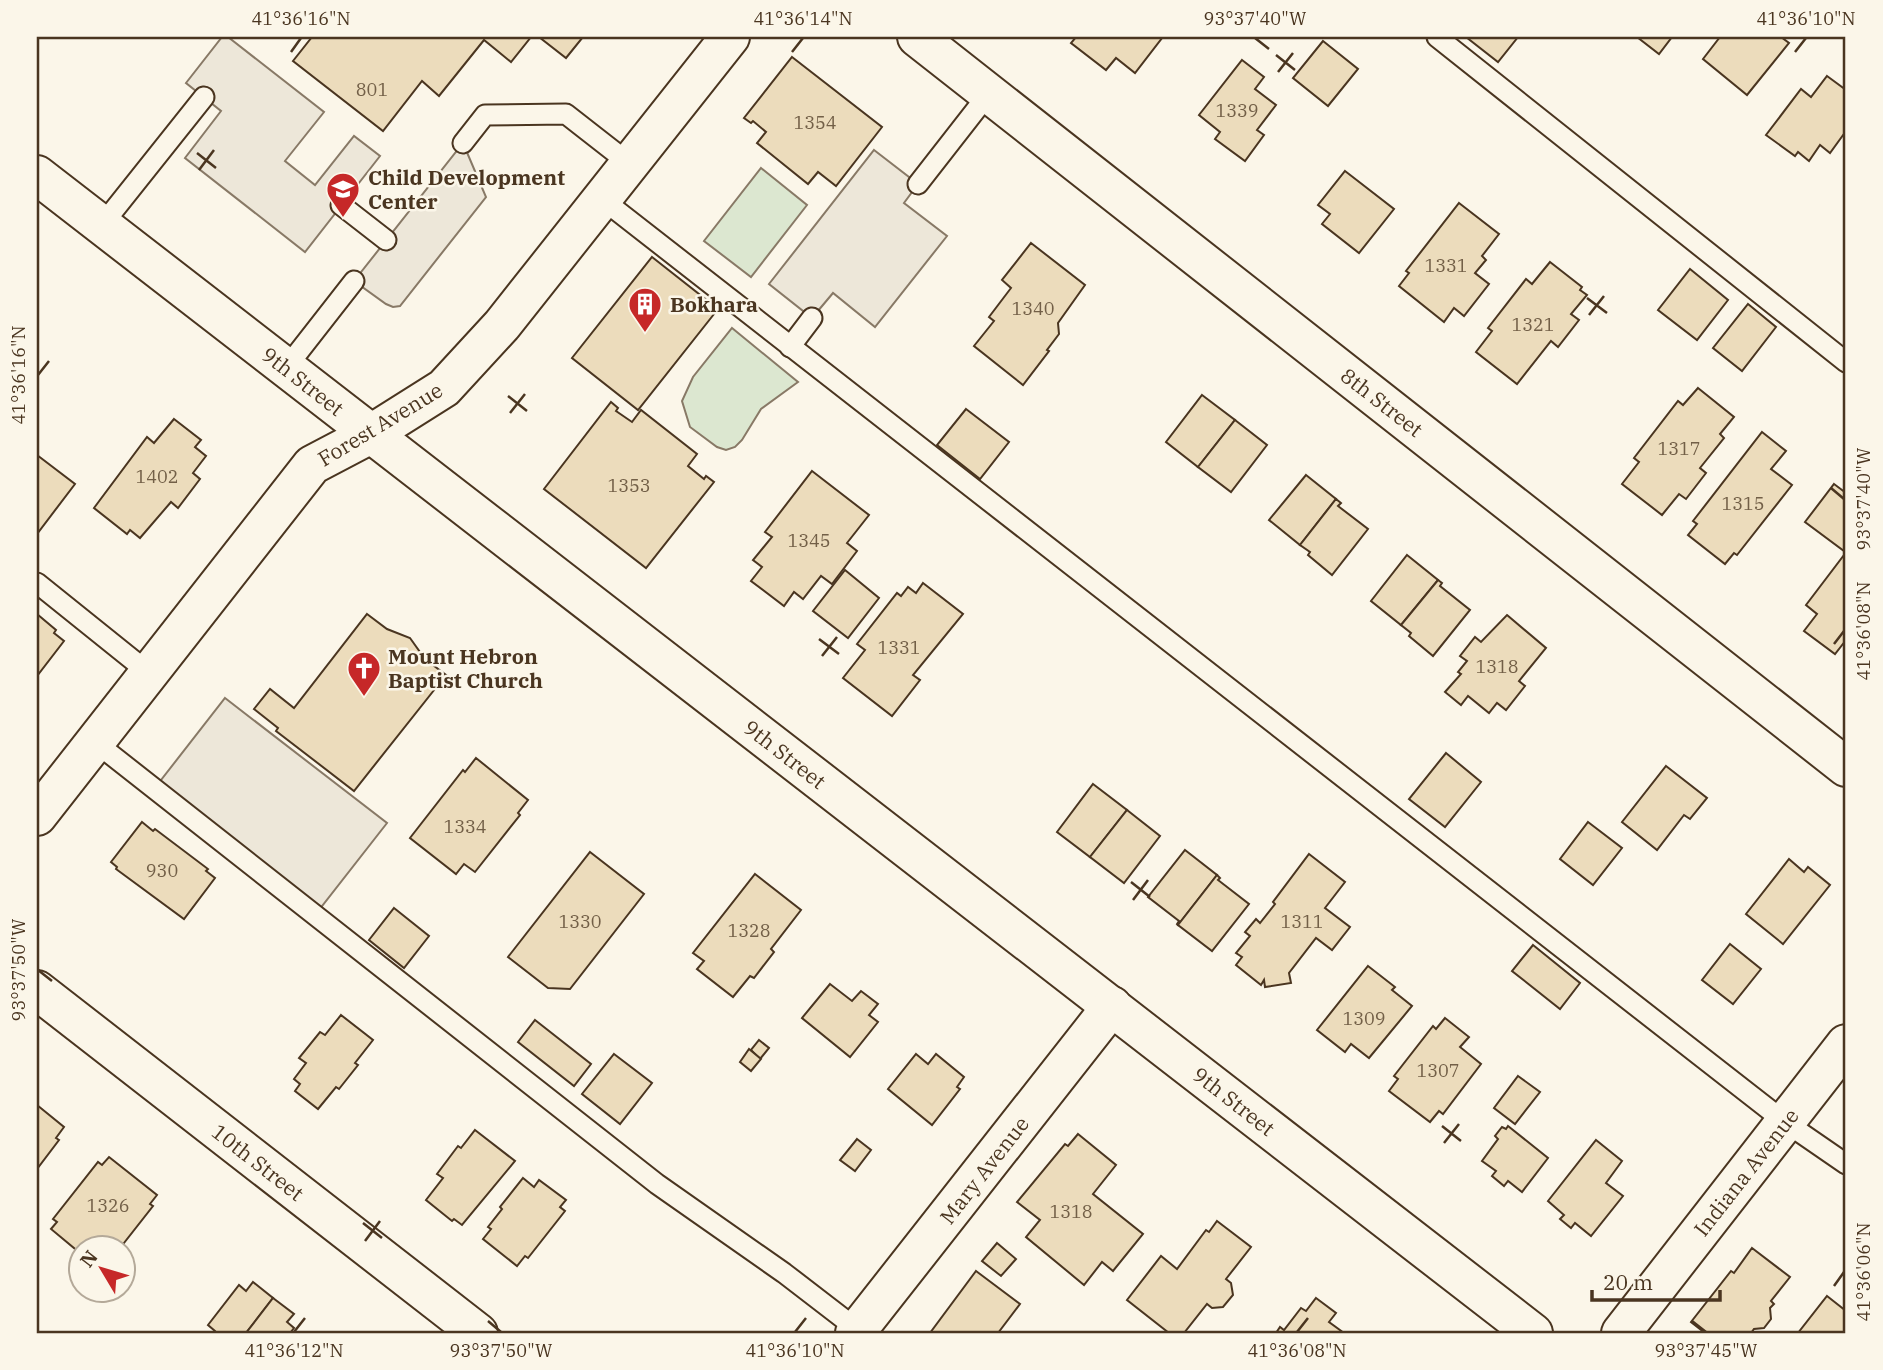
<svg xmlns="http://www.w3.org/2000/svg" width="1883" height="1370" font-family="'IBM Plex Serif',serif">
<style>
.green{fill:#dce7d0;stroke:#887966;stroke-width:2}
.parking{fill:#ede7d9;stroke:#887966;stroke-width:2}
.building{fill:#ecdcbc;stroke:#4a3520;stroke-width:2}
.lines{fill:none;stroke-linecap:round;stroke-linejoin:round}
.lane-casing{stroke:#4a3520;stroke-width:23}
.street-casing{stroke:#4a3520;stroke-width:42}
.secondary-casing{stroke:#4a3520;stroke-width:42}
.lane{stroke:#fbf6e9;stroke-width:19}
.street{stroke:#fbf6e9;stroke-width:38}
.secondary{stroke:#fbf6e9;stroke-width:38}
.ticks{fill:none;stroke:#4a3520;stroke-width:2.5}
.labels{text-anchor:middle;dominant-baseline:central;stroke-width:5;stroke-linejoin:round;paint-order:stroke}
.number-label{font-size:18px;fill:#725f47}
.poi-label{font-size:21px;font-weight:bold;fill:#4a3520;stroke:#fbf6e9;text-anchor:start}
.street-label{font-size:21px;fill:#4a3520;stroke:#fbf6e9}
.neatline{fill:none;stroke:#4a3520;stroke-width:2.5}
.ticks-label{font-size:18px;text-anchor:middle;fill:#4a3520}
</style>
<rect width="100%" height="100%" fill="#fbf6e9"/>
<g class="green">
<path d="M761 168 807 205 751 277 704 241Z"/>
<path d="M732 328 798 382 761 409 742 440 735 447 726 450 717 447 690 427 682 401 693 377Z"/>
</g>
<g class="parking">
<path d="M222 37H228L324 112 285 161 315 185 354 136 380 156 305 252 185 158 221 111 186 83Z"/>
<path d="M463 143 486 197 400 306 393 307 386 304 354 281Z"/>
<path d="M874 150 918 184 904 203 947 236 875 327 833 293 812 318 769 284Z"/>
<path d="M225 698 387 823 315 915 154 789Z"/>
</g>
<g class="building">
<path d="M312 37H531L511 62 484 40 439 96 422 81 383 131 293 61Z"/>
<path d="M539 37H583L566 58Z"/>
<path d="M1076 37H1161L1162 38 1135 73 1116 58 1106 70 1071 43Z"/>
<path d="M1466 37H1518L1498 62Z"/>
<path d="M1637 37H1672L1659 54Z"/>
<path d="M1720 37H1781L1789 43 1747 95 1703 59Z"/>
<path d="M1323 41 1358 69 1328 106 1293 78Z"/>
<path d="M792 57 882 127 836 186 818 172 808 184 757 143 766 132 753 121 751 123 744 118Z"/>
<path d="M1242 60 1264 77 1255 89 1276 105 1257 130 1264 135 1245 161 1215 139 1220 132 1199 115Z"/>
<path d="M1827 76 1846 90V131L1830 153 1820 145 1809 161 1798 152 1795 156 1766 135 1801 89 1811 97Z"/>
<path d="M1345 171 1394 209 1359 253 1322 224 1330 214 1318 205Z"/>
<path d="M1459 203 1499 234 1482 256 1486 260 1475 273 1489 284 1464 316 1454 308 1444 322 1399 286 1409 273 1406 271Z"/>
<path d="M1031 243 1085 285 1058 323 1059 334 1047 350 1049 351 1023 385 974 346 994 321 989 317 1011 288 1002 280Z"/>
<path d="M652 257 718 309 638 410 572 358Z"/>
<path d="M1550 262 1582 287 1580 290 1587 295 1571 314 1579 320 1558 347 1551 341 1517 384 1476 352 1492 331 1488 328 1526 279 1532 284Z"/>
<path d="M1690 269 1728 300 1697 340 1658 310Z"/>
<path d="M1748 304 1776 327 1742 371 1713 348Z"/>
<path d="M1698 388 1734 417 1720 434 1724 438 1700 468 1706 473 1686 499 1679 494 1662 515 1622 484 1639 462 1634 458 1678 401 1683 405Z"/>
<path d="M1202 395 1235 420 1198 467 1166 442Z"/>
<path d="M611 402 618 408 616 411 632 422 641 410 697 454 688 466 704 479 706 476 714 482 646 568 544 489Z"/>
<path d="M966 409 1009 442 980 479 937 445Z"/>
<path d="M174 419 201 440 195 447 206 456 193 473 200 479 178 508 171 502 140 538 130 530 127 534 94 508 147 437 154 443Z"/>
<path d="M1235 420 1267 445 1231 492 1198 467Z"/>
<path d="M1762 432 1786 451 1771 469 1792 485 1737 555 1734 553 1725 564 1688 535 1697 524 1693 521Z"/>
<path d="M37 455 75 484 37 534Z"/>
<path d="M812 471 869 515 847 543 857 551 832 584 821 576 803 599 794 592 784 606 751 581 762 567 753 560 772 537 765 532Z"/>
<path d="M1306 475 1336 499 1300 545 1269 520Z"/>
<path d="M1834 484 1846 493V548L1844 551 1805 522Z"/>
<path d="M1336 499 1341 503 1338 506 1368 529 1332 575 1308 555 1310 552 1300 545Z"/>
<path d="M1407 555 1438 580 1401 625 1371 601Z"/>
<path d="M1844 555 1846 557V640L1835 654 1804 631 1817 614 1806 605Z"/>
<path d="M845 570 879 598 848 638 813 611Z"/>
<path d="M1438 580 1442 583 1440 586 1470 610 1433 656 1409 636 1411 633 1401 625Z"/>
<path d="M923 583 963 614 913 675 920 680 892 716 843 678 865 650 857 644 897 593 901 596 908 587 916 593Z"/>
<path d="M37 614 56 630 54 633 64 641 37 676Z"/>
<path d="M367 614 387 629 410 638 425 659 446 675 354 791 276 731 278 728 254 709 270 689 294 708Z"/>
<path d="M1507 615 1546 648 1519 681 1525 686 1506 710 1497 703 1489 713 1468 696 1461 705 1445 692 1461 674 1458 672 1467 661 1460 656 1475 637 1481 642Z"/>
<path d="M1446 753 1481 782 1445 827 1409 799Z"/>
<path d="M476 758 528 800 518 813 520 815 475 872 464 864 456 874 410 838 463 770 465 772Z"/>
<path d="M1666 766 1707 798 1690 819 1684 815 1657 850 1622 822Z"/>
<path d="M1093 784 1127 810 1090 857 1057 832Z"/>
<path d="M1127 810 1160 836 1124 883 1090 857Z"/>
<path d="M142 822 153 831 155 829 208 869 206 871 215 878 184 919 116 869 117 867 111 862Z"/>
<path d="M1588 822 1622 848 1593 885 1560 859Z"/>
<path d="M1185 850 1217 875 1178 925 1177 924 1179 921 1148 897Z"/>
<path d="M590 852 644 894 570 989 548 988 508 957Z"/>
<path d="M1309 854 1345 882 1325 908 1350 927 1332 950 1316 938 1289 973 1291 983 1265 987 1264 980 1261 985 1236 965 1242 957 1236 953 1250 936 1245 932 1256 919 1260 923 1275 904 1273 902Z"/>
<path d="M1789 859 1804 872 1808 867 1830 885 1783 944 1746 914Z"/>
<path d="M755 874 801 910 771 949 774 952 754 978 750 976 733 997 697 969 704 961 693 953Z"/>
<path d="M1217 875 1220 878 1218 880 1249 904 1212 951 1178 925Z"/>
<path d="M394 908 429 936 404 968 369 940Z"/>
<path d="M1730 944 1761 969 1733 1004 1702 980Z"/>
<path d="M1533 945 1580 983 1560 1009 1512 971Z"/>
<path d="M1368 966 1395 987 1392 990 1412 1006 1369 1058 1351 1044 1345 1052 1317 1030Z"/>
<path d="M830 984 852 1001 861 991 878 1004 869 1015 878 1022 850 1057 802 1018Z"/>
<path d="M341 1015 373 1040 355 1063 358 1065 339 1089 336 1087 318 1109 295 1091 300 1084 294 1079 306 1063 299 1058 320 1032 325 1035Z"/>
<path d="M1445 1018 1469 1037 1460 1047 1481 1064 1443 1114 1439 1111 1430 1122 1389 1091 1398 1079 1394 1076 1433 1026 1436 1029Z"/>
<path d="M535 1020 591 1064 574 1086 518 1042Z"/>
<path d="M759 1040 769 1048 760 1059 751 1050Z"/>
<path d="M749 1049 761 1059 751 1071 740 1062Z"/>
<path d="M614 1054 652 1083 620 1124 582 1094Z"/>
<path d="M916 1054 928 1064 936 1054 964 1077 957 1087 960 1089 932 1125 888 1089Z"/>
<path d="M1518 1076 1540 1092 1515 1124 1494 1108Z"/>
<path d="M37 1105 64 1127 56 1138 59 1140 37 1169Z"/>
<path d="M1508 1126 1548 1158 1522 1192 1508 1181 1504 1186 1492 1176 1496 1171 1482 1161 1498 1139 1495 1136 1502 1127 1506 1129Z"/>
<path d="M475 1130 515 1161 462 1225 454 1219 452 1221 426 1200 443 1178 437 1174 458 1146 461 1148Z"/>
<path d="M1078 1134 1116 1165 1093 1194 1143 1234 1113 1271 1102 1262 1084 1285 1026 1237 1040 1220 1017 1202 1065 1144 1068 1146Z"/>
<path d="M857 1139 871 1150 855 1171 840 1160Z"/>
<path d="M1596 1140 1622 1161 1606 1183 1623 1196 1591 1236 1575 1223 1571 1228 1560 1219 1564 1215 1548 1201Z"/>
<path d="M109 1157 157 1195 150 1204 153 1206 120 1248H80V1253L51 1229 57 1222 53 1219 98 1162 102 1165Z"/>
<path d="M523 1178 534 1187 539 1180 566 1200 560 1207 565 1211 528 1258 525 1256 517 1266 483 1239 491 1229 488 1227 502 1209 500 1207Z"/>
<path d="M1217 1221 1251 1247 1226 1279 1231 1283 1233 1295 1223 1307 1212 1308 1207 1304 1184 1333H1169L1127 1300 1161 1256 1177 1269 1206 1230 1209 1232Z"/>
<path d="M997 1243 1016 1259 1001 1276 982 1261Z"/>
<path d="M1752 1248 1790 1277 1771 1301 1774 1304 1770 1308 1771 1319 1764 1328 1754 1329 1751 1333H1705L1691 1322 1731 1271 1734 1273Z"/>
<path d="M976 1271 1020 1304 998 1333H930Z"/>
<path d="M253 1282 273 1298 246 1333H214L215 1331 208 1325 239 1285 246 1291Z"/>
<path d="M1827 1296 1846 1311V1333H1798Z"/>
<path d="M273 1298 294 1314 287 1322 294 1328 290 1333H246Z"/>
<path d="M1316 1298 1336 1313 1329 1322 1344 1333H1276L1280 1327 1284 1330 1301 1308 1306 1311Z"/>
</g>
<g class="lines">
<defs>
<g id="lane">
<path d="M1437 37 1846 362"/>
<path d="M463 143 485 115 566 114 630 164"/>
<path d="M918 184 989 93"/>
<path d="M602 199 1785 1122 1846 1164"/>
<path d="M341 205 386 240"/>
<path d="M102 225 204 97"/>
<path d="M790 347 812 318"/>
<path d="M286 368 354 281"/>
<path d="M37 583 149 673"/>
<path d="M95 742 657 1184 784 1273 862 1333"/>
</g>
<g id="street">
<path d="M917 37 1846 767"/>
<path d="M37 175 1533 1333"/>
<path d="M37 990 478 1333"/>
<path d="M855 1333 1112 1006"/>
<path d="M1621 1333 1846 1044"/>
</g>
<path id="secondary" d="M37 816 312 465 371 434 444 388 502 325 730 37"/>
</defs>
<use href="#lane" class="lane-casing"/>
<use href="#street" class="street-casing"/>
<use href="#secondary" class="secondary-casing"/>
<use href="#lane" class="lane"/>
<use href="#street" class="street"/>
<use href="#secondary" class="secondary"/>
</g>
<path class="ticks" d="M1255 38 1269 49M291 52 301 38M792 52 803 38M1795 52 1806 38M1276 55 1295 70M1278 72 1293 53M197 153 216 168M199 170 214 150M1587 298 1607 313M1589 315 1604 296M38 375 49 361M508 396 527 411M510 413 525 394M1831 488 1844 499M819 639 839 654M1834 644 1844 631M822 656 837 637M1131 882 1150 897M1133 900 1148 880M38 970 52 981M1442 1126 1461 1141M1444 1143 1459 1124M363 1223 382 1238M365 1241 380 1221M1834 1286 1844 1272M488 1321 501 1332M1692 1321 1706 1332M294 1332 305 1318M795 1332 806 1318M1297 1332 1308 1318"/>
<defs>
<symbol id="school-pin" viewBox="-11 -11 22 30"><path d="M0 17L-7.5 6A9.5 9.5 0 1 1 7.5 6Z" fill="#c62828" stroke="#fbf6e9"/><path d="M0-5L7-2L0 1L-7-2ZM-4 1L0 2.5L4 1V4Q0 6-4 4Z" fill="#fff"/></symbol>
<symbol id="building-pin" viewBox="-11 -11 22 30"><path d="M0 17L-7.5 6A9.5 9.5 0 1 1 7.5 6Z" fill="#c62828" stroke="#fbf6e9"/><path d="M-4-6H4V6H1V3H-1V6H-4ZM-2.5-4.3h1.7v1.8h-1.7ZM.8-4.3h1.7v1.8H.8ZM-2.5-1h1.7V.8h-1.7ZM.8-1h1.7V.8H.8Z" fill="#fff"/></symbol>
<symbol id="church-pin" viewBox="-11 -11 22 30"><path d="M0 17L-7.5 6A9.5 9.5 0 1 1 7.5 6Z" fill="#c62828" stroke="#fbf6e9"/><path d="M-1.2-6h2.4v3.5h3.3v2.4h-3.3V6h-2.4V-.1h-3.3v-2.4h3.3Z" fill="#fff"/></symbol>
</defs>
<g fill-rule="evenodd">
<use href="#school-pin" x="324" y="170" width="38" height="52"/>
<use href="#building-pin" x="626" y="285" width="38" height="52"/>
<use href="#church-pin" x="345" y="649" width="38" height="52"/>
</g>
<g class="labels">
<g class="number-label">
<text x="372" y="89">801</text>
<text x="1237" y="110">1339</text>
<text x="815" y="122">1354</text>
<text x="1446" y="265">1331</text>
<text x="1033" y="308">1340</text>
<text x="1533" y="324">1321</text>
<text x="1679" y="448">1317</text>
<text x="157" y="476">1402</text>
<text x="629" y="485">1353</text>
<text x="1743" y="503">1315</text>
<text x="809" y="540">1345</text>
<text x="899" y="647">1331</text>
<text x="1497" y="666">1318</text>
<text x="465" y="826">1334</text>
<text x="162" y="870">930</text>
<text x="580" y="921">1330</text>
<text x="1302" y="921">1311</text>
<text x="749" y="930">1328</text>
<text x="1364" y="1018">1309</text>
<text x="1438" y="1070">1307</text>
<text x="108" y="1205">1326</text>
<text x="1071" y="1211">1318</text>
</g>
<g class="poi-label">
<text x="368" y="177">Child Development<tspan x="368" dy="24">Center</tspan></text>
<text x="670" y="304">Bokhara</text>
<text x="388" y="656">Mount Hebron<tspan x="388" dy="24">Baptist Church</tspan></text>
</g>
<g class="street-label">
<text transform="translate(303 381) rotate(38)">9th Street</text>
<text transform="translate(1382 402) rotate(38)">8th Street</text>
<text transform="translate(380 424) rotate(-31)">Forest Avenue</text>
<text transform="translate(785 754) rotate(38)">9th Street</text>
<text transform="translate(1234 1101) rotate(38)">9th Street</text>
<text transform="translate(258 1162) rotate(38)">10th Street</text>
<text transform="translate(984 1170) rotate(-52)">Mary Avenue</text>
<text transform="translate(1746 1172) rotate(-52)">Indiana Avenue</text>
</g>
</g>
<rect width="1883" height="1370" fill="none" stroke="#fbf6e9" stroke-width="77"/>
<g transform="translate(102 1269) rotate(308)"><circle r="33" fill="#fbf6e9" stroke="#b4a999" stroke-width="2"/>
<path d="M0-5L12 26L0 18L-12 26Z" fill="#c62828"/>
<text y="-10" font-size="19" font-weight="bold" text-anchor="middle" fill="#4a3520">N</text>
</g>
<path d="M1592 1290v10h128v-10" fill="none" stroke="#4a3520" stroke-width="3.5"/>
<text x="1603" y="1290" font-size="21" fill="#4a3520" stroke="#fbf6e9" stroke-width="5" paint-order="stroke">20 m</text>
<rect x="38" y="38" width="1806" height="1294" class="neatline"/>
<g class="ticks-label">
<text x="301" y="25">41°36'16"N</text>
<text x="803" y="25">41°36'14"N</text>
<text x="1255" y="25">93°37'40"W</text>
<text x="1806" y="25">41°36'10"N</text>
<text transform="translate(19 375) rotate(-90)" y="6">41°36'16"N</text>
<text transform="translate(1864 499) rotate(-90)" y="6">93°37'40"W</text>
<text transform="translate(1864 631) rotate(-90)" y="6">41°36'08"N</text>
<text transform="translate(19 970) rotate(-90)" y="6">93°37'50"W</text>
<text transform="translate(1864 1272) rotate(-90)" y="6">41°36'06"N</text>
<text x="294" y="1357">41°36'12"N</text>
<text x="501" y="1357">93°37'50"W</text>
<text x="795" y="1357">41°36'10"N</text>
<text x="1297" y="1357">41°36'08"N</text>
<text x="1706" y="1357">93°37'45"W</text>
</g>
</svg>
